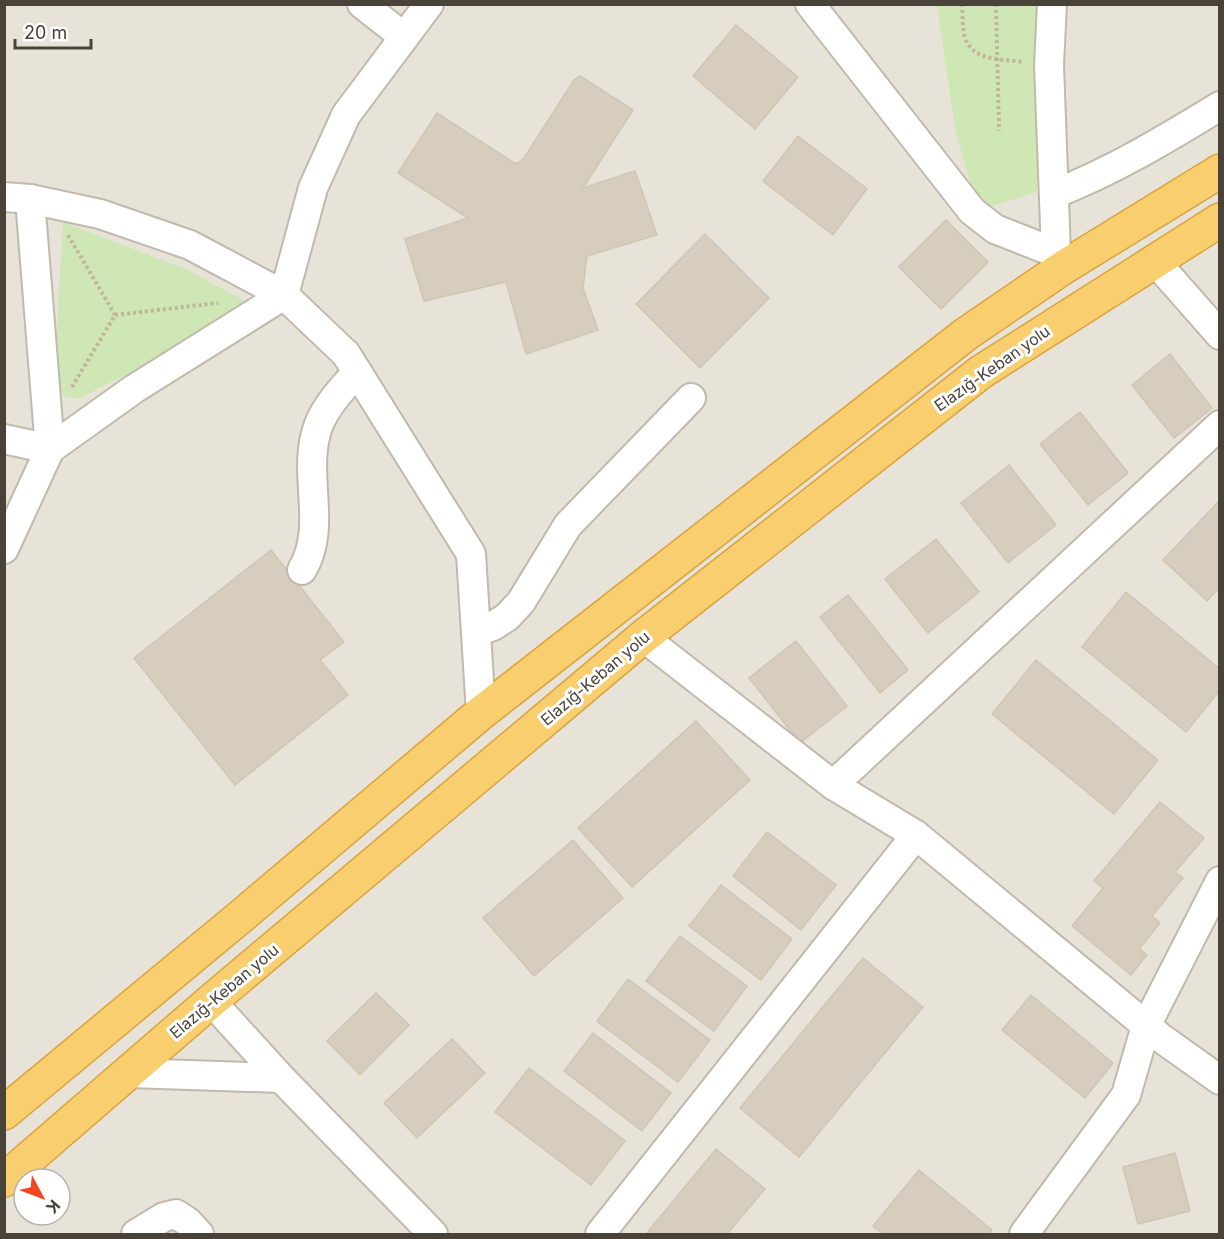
<svg xmlns="http://www.w3.org/2000/svg" width="1224" height="1239" font-family="Inter,sans-serif">
<style>
.residential{fill:#e8e3d8;fill-rule:evenodd}
.green{fill:#cfe7b4}
.building{fill:#d6cdbf;stroke:#d0c5b2;stroke-width:1.5}
.lines{fill:none;stroke-linecap:round;stroke-linejoin:round}
.minor-casing{stroke:#c0b9ac;stroke-width:32}
.highway-casing{stroke:#d9a33e;stroke-width:36}
.path{stroke:#c1b59e;stroke-width:4;stroke-dasharray:3 3;stroke-linecap:butt}
.minor{stroke:#fff;stroke-width:28}
.highway{stroke:#f9ce6f;stroke-width:33}
.labels{text-anchor:middle;dominant-baseline:central;stroke-width:6;stroke-linejoin:round;paint-order:stroke}
.street-label{font-size:16px;fill:#484238;stroke:#fff}
</style>
<rect width="100%" height="100%" fill="#f4f1e9"/>
<path class="residential" d="M5 5H1219V1234H5ZM24 1179H60V1215H24Z"/>
<g class="green">
<path d="M937 5H1040L1037 192 978 210 955 129Z"/>
<path d="M63 222 188 270 245 301 188 343 78 399 63 396 54 378Z"/>
</g>
<g class="building">
<path d="M736 25 798 77 755 129 693 76Z"/>
<path d="M580 76 633 110 583 188 635 171 657 235 587 256 583 288 598 330 526 354 506 282 424 301 405 239 468 218 398 173 437 113 516 164 524 158 574 80Z"/>
<path d="M798 136 867 189 833 235 763 181Z"/>
<path d="M946 220 988 262 941 309 899 267Z"/>
<path d="M705 234 769 298 700 368 636 304Z"/>
<path d="M1170 354 1212 408 1174 438 1132 385Z"/>
<path d="M1080 412 1128 473 1088 505 1040 444Z"/>
<path d="M1009 465 1056 525 1008 563 961 503Z"/>
<path d="M1220 500V587L1207 601 1163 560Z"/>
<path d="M936 539 979 592 928 633 885 579Z"/>
<path d="M271 550 344 642 320 660 348 695 235 785 134 658Z"/>
<path d="M1126 592 1220 669V690L1186 732 1082 647Z"/>
<path d="M848 595 908 670 880 693 820 617Z"/>
<path d="M796 641 847 706 800 743 749 678Z"/>
<path d="M1036 660 1158 760 1114 814 992 714Z"/>
<path d="M696 721 750 780 632 887 578 828Z"/>
<path d="M1160 802 1204 838 1175 872 1183 878 1152 916 1160 923 1139 949 1147 955 1131 975 1072 926 1103 888 1094 881Z"/>
<path d="M767 832 836 885 801 930 733 876Z"/>
<path d="M573 840 623 898 534 976 483 918Z"/>
<path d="M721 885 792 939 761 980 689 926Z"/>
<path d="M680 936 747 986 714 1031 646 981Z"/>
<path d="M863 958 923 1007 799 1157 740 1108Z"/>
<path d="M628 979 710 1040 678 1082 597 1021Z"/>
<path d="M376 993 409 1025 360 1075 327 1041Z"/>
<path d="M1031 995 1113 1063 1085 1098 1002 1030Z"/>
<path d="M593 1033 671 1093 642 1131 564 1071Z"/>
<path d="M452 1039 485 1073 417 1138 384 1103Z"/>
<path d="M529 1068 625 1141 591 1185 495 1112Z"/>
<path d="M716 1149 765 1189 727 1234H646Z"/>
<path d="M1175 1153 1190 1211 1138 1224 1123 1167Z"/>
<path d="M919 1170 992 1230 988 1234H883L873 1226Z"/>
</g>
<g class="lines">
<defs>
<g id="minor">
<path d="M362 4 404 37"/>
<path d="M810 4 972 211 995 229 1056 253"/>
<path d="M1052 4 1049 65 1056 253 1064 267"/>
<path d="M1054 194C1113 171 1166 139 1220 106"/>
<path d="M4 197 30 199 100 214 190 245 284 295 346 354 471 554 481 713"/>
<path d="M1154 260 1220 335"/>
<path d="M4 439 50 449 134 389 284 295 313 188 346 115 429 4"/>
<path d="M4 549 50 449 30 199"/>
<path d="M302 570C329 524 300 473 319 424 328 403 343 388 357 372"/>
<path d="M476 632 493 626 507 617 521 602 568 525 691 398"/>
<path d="M643 637 833 785 916 835 1161 1038 1220 1080"/>
<path d="M833 785 1220 425"/>
<path d="M211 1001 281 1078 433 1234"/>
<path d="M129 1073 281 1078"/>
<path d="M136 1234 164 1217 176 1214 188 1222 199 1234"/>
<path d="M600 1234 916 835"/>
<path d="M1024 1234 1126 1095 1146 1026 1220 881"/>
</g>
<g id="highway">
<path d="M4 1113 245 913 481 713 966 334 1064 267 1220 171"/>
<path d="M4 1180 211 1001 643 637 981 372 1220 220"/>
</g>
</defs>
<use href="#minor" class="minor-casing"/>
<use href="#highway" class="highway-casing"/>
<g class="path">
<path d="M962 4C963 15 962 28 965 38 974 62 1003 59 1024 62"/>
<path d="M996 4 999 131"/>
<path d="M68 235 115 315"/>
<path d="M72 387 115 315 218 303"/>
</g>
<use href="#minor" class="minor"/>
<use href="#highway" class="highway"/>
</g>
<g class="labels">
<g class="street-label">
<text transform="translate(992 368) rotate(-35)">Elazığ-Keban yolu</text>
<text transform="translate(595 678) rotate(-40)">Elazığ-Keban yolu</text>
<text transform="translate(224 991) rotate(-40)">Elazığ-Keban yolu</text>
</g>
</g>
<rect width="1224" height="1239" fill="none" stroke="#484238" stroke-width="12"/>
<g transform="translate(42 1197) rotate(131)"><circle r="28" fill="#ffffff" stroke="#b6b3af" stroke-width="1.5"/>
<path d="M0-4.5L10 22L0 15L-10 22Z" fill="#f34521"/>
<text y="-9" font-size="16" font-weight="bold" text-anchor="middle" fill="#484238">K</text>
</g>
<path d="M15 39v9h76v-9" fill="none" stroke="#484238" stroke-width="3"/>
<text x="24" y="39" font-size="18" fill="#484238" stroke="#ffffff" stroke-width="4.5" paint-order="stroke">20 m</text>
</svg>
